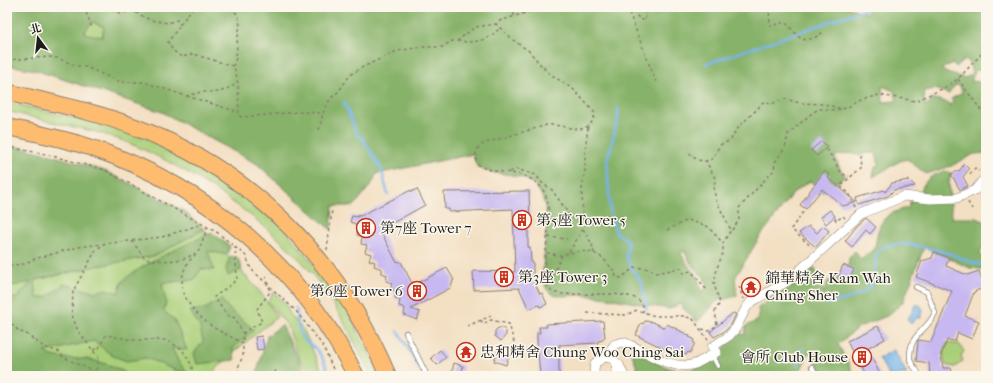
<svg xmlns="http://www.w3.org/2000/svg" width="993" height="383" font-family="'IM FELL French Canon','Noto Serif TC',serif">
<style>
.green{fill:#aacf79;stroke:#63764a}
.forest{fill:#87b269;stroke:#526742;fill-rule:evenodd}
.water{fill:#76b3e9;stroke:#496882}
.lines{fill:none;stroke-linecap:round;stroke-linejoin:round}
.stream{stroke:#76b3e9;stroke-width:2.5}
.building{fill:#c7b8f1}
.service-casing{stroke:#887e6f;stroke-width:6}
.minor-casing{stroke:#887e6f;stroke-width:10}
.tertiary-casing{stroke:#887e6f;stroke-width:12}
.motorway-casing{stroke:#887e6f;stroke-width:18}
.path{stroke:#887e6f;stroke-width:1.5;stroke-dasharray:3 3;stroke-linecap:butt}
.service{stroke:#fff;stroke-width:4.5}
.minor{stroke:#fff;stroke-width:9}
.tertiary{stroke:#fff;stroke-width:11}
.motorway{stroke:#febc70;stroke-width:16}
.labels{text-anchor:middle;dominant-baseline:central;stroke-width:3;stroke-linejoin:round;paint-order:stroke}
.poi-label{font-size:15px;fill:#1c1c1c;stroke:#fbf7ec;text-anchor:start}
</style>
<rect width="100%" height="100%" fill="#fbf7ec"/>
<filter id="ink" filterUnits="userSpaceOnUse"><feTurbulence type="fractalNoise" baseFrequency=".025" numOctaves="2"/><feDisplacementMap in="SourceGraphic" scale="8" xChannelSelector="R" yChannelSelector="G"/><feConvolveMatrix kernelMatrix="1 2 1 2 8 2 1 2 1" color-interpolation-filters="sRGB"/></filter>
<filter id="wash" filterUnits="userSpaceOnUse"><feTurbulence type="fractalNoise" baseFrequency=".012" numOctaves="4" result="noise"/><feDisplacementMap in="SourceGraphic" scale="16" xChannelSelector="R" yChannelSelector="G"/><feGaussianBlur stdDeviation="0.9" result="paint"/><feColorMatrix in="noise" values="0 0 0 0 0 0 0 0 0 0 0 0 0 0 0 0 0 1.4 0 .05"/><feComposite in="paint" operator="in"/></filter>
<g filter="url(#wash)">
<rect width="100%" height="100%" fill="#f3dfc2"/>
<g class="green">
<path d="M92 22 104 27 102 38 84 33Z"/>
<path d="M7 102 116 128 156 141 244 193 283 227 341 297 380 376H371C354 340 335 302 310 271 264 216 165 150 96 132 66 125 36 119 7 111Z"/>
<path d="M204 229 261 293 277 317 237 349 209 376H7V287L97 266 154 256Z"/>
<path d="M273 292 284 302 290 314 304 331 324 376H312L300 360 287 325 268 302Z"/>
<path d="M947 343 959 344 964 351 961 356 963 361 955 367 945 365 943 354Z"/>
</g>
<g class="forest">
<path d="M7 7H848L866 13 872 7H986V70H976L971 81 983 82 982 76 986 72V153L974 154 951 166 926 174 907 159 900 161 873 177 875 167 879 165 876 153H866L860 156 850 153 835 156 839 167 845 176 840 181 832 183 823 192 810 181 795 191 759 238 735 278 737 296 717 301 697 322 679 304 670 309C641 305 607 296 578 295 569 295 558 298 551 293 529 281 563 212 534 185 518 170 495 177 477 167L473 154 376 174 373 182 354 206H333L331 230 257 164 162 112 35 70 7 65ZM92 22 104 27 102 37 84 33ZM964 60 969 61 972 74 965 78 947 73 941 69 953 63 956 67ZM955 85 960 86 962 93 951 99 953 102 950 106 949 103 931 98V103L925 106 924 91 935 89 949 94ZM882 86 894 91 897 101 883 102ZM684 251 693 267 704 277 707 286 702 293 697 275 690 268 681 254Z"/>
<path d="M7 145 41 152 105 171 184 211 204 229 154 256 97 266 35 280 37 298 47 297 64 284 96 292 106 289 119 293C120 290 120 284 122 282 134 268 194 240 212 233L230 246 227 255 208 251 214 270 201 269 194 280 162 283 166 302 164 311 175 321 187 350 172 348 178 361 187 373 175 370 146 358 127 361 113 356 94 341 44 352C56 360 72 358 86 359 98 361 120 367 129 376H7V295L16 299 31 282 7 287Z"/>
<path d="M945 171 951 173 949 183 952 218H977L986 222V237L980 254 984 258 986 257V270L970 268 924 247 903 302 887 316 859 327 838 344 855 376H823L810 350 798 376H640L630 349C643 355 656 364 669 368 701 377 720 355 737 332L745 335 746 326 757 321 759 315 758 308 767 302 774 294 795 285C798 272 803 271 815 269L824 293 828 281 847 275 849 258 855 251 860 259 875 249C878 224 881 214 908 208L912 198 919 195C926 178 928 177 945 171Z"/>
<path d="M230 256 238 258 242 269 228 276 226 269Z"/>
<path d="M221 299C229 312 243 319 254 330L233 348 235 360 197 364 194 353 203 342 200 327 190 311 205 309Z"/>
<path d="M282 325 303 369 308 376H256L267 336Z"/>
</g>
<g class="water">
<path d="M914 305H920L924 311 921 313V318H916L911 324 907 319 913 311Z"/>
<path d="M894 350 907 374 889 376 879 358Z"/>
</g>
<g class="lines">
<g class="stream">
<path d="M706 64 872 7"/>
<path d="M344 102 358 136 363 139 381 168 388 195"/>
<path d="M618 108V119L607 161 610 211 616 233 626 239 628 243 626 256 631 267 642 283 647 310"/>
<path d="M828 304C841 300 861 298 870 286 883 271 864 250 891 245 906 241 936 250 951 254 962 258 974 266 986 263"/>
<path d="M296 308C298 316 297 325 300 333 302 341 310 343 315 348 323 355 326 367 330 376"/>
<path d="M398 331 424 376"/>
<path d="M798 365 802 349"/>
</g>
</g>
<g id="blocks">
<g class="building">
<path d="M822 141 827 147 817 156 811 150Z"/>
<path d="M964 164 969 169 963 177 968 186 960 190 951 174 960 170Z"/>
<path d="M824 171 830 175 828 178 857 202 843 206 822 189 806 209 800 205Z"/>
<path d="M909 180 915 186 894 190 888 196 859 205 857 198 884 190 885 192 892 183Z"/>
<path d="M417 189 425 205 380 230 396 261 401 262 413 285 447 268 454 280 452 281 453 283 451 285 452 287 411 309 420 312 417 320 404 315 405 308 399 306 400 300 395 298 396 291 390 290 392 283 386 281 387 275 382 273V269L374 266 375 262 369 260 371 254 365 252 367 245 361 244 362 237 357 235 358 227 355 226 356 224 350 222 352 216 358 217V215L360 216 411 190V192Z"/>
<path d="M529 191 530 225H528V247H530L531 262H533V280L540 294 542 293 547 304 540 307 539 305 529 309 519 288 474 290 473 271 515 272 513 209 449 212V209H445L444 192Z"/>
<path d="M830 210 835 216 826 224 821 217Z"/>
<path d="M866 218 876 227 870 234 866 230 852 247 845 241 857 226Z"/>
<path d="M809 226 817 233 823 226 829 231 816 247 799 233Z"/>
<path d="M934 252 949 258 946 266 967 275 979 271 985 287 974 292 965 316 979 321 972 339 958 333 955 341 947 340 941 355 943 368H951L953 376H930L929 363 916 361 918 342V340L931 342 952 291 916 277 922 261 932 258Z"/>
<path d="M843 265 854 269 849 281 838 277Z"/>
<path d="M733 313 736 314 731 325 725 331 714 337 710 332Z"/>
<path d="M603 321 605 337 603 338V340L598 341V343L559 345V376L540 375 537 340V333H540L539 327H547L546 324Z"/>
<path d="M645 321 653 322 665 328 667 324 690 336 689 337 694 339 693 342 695 343 690 353 688 352 686 355 681 353 680 355 673 353 636 335 641 323 643 324Z"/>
<path d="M878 326 885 339 867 349 881 376H865L860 365 859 366 847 341Z"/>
<path d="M498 328H503L506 331V335L501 341 495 336V331Z"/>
<path d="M262 336 264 349 257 350 255 337Z"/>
<path d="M440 350 446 357 437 365 431 358Z"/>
<path d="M497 352 509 355 506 365 494 361Z"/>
<path d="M454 363 463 366 461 376H451Z"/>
</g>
</g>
</g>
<g filter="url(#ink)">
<use href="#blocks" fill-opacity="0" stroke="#887e6f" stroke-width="1"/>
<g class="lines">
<defs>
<g id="service">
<path d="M916 287 927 292 935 313C926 333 909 333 910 359 911 366 918 369 919 376"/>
<path d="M406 333 427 376"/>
<path d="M712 355 718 366"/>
<path d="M812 367 817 376"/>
</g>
<g id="minor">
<path d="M605 357 615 344 623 342C645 350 671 372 695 364 702 361 709 356 717 352L712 347 729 336 736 328 746 308 751 302 788 281 861 214 904 196 930 199 957 198 975 190 986 177"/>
<path d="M595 376 594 371 595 363 605 357 613 359 618 365 616 376"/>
</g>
<path id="tertiary" d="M618 365 623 376"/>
<g id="motorway">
<path d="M7 92C50 103 94 111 135 127 254 172 339 260 388 376"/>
<path d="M7 127C36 133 67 139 95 149 209 188 302 268 356 376"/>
</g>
</defs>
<use href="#service" class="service-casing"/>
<use href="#minor" class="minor-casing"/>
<use href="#tertiary" class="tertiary-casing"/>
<use href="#motorway" class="motorway-casing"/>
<g class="path">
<path d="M84 7 92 28"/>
<path d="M101 7 121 13 133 11 150 20 168 23 177 20 180 25"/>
<path d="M193 7 168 42C171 49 175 53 182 57L193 54 233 66C240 78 238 102 239 116L242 117 299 112 323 113 330 99 339 91 350 75 363 67 397 51 422 47H442L452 41H457L475 27 496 24"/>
<path d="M231 7C245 21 238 28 237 45 236 53 237 58 233 66"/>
<path d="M513 7 514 16"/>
<path d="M627 7 656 82"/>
<path d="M628 7 639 18 645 21 646 7"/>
<path d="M769 7 770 26 785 22 801 39C809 41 817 37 823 32"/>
<path d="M542 8 499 21 496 24 513 40 529 51 546 71 574 90 595 113C589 141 566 123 547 125L485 143C477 146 475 152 476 161 487 179 526 164 543 190 559 216 534 273 551 291 565 301 649 282 643 312"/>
<path d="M754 8V7"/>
<path d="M457 41C476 43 486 42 500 28"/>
<path d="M7 60 49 57 57 58 77 66 86 67 120 82H144L186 96 201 92H220L237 84"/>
<path d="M543 67 549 65"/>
<path d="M958 79 986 117"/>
<path d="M187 96 235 111"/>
<path d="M319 130 323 113"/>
<path d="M7 147 41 153 105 170 218 233 246 256 251 269 296 311 323 346 336 376"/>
<path d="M827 149 842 174 849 176"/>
<path d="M689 153 697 160 706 161"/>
<path d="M510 172 516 169 536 175 541 182 552 190 571 217 583 224"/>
<path d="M970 174 975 168 979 171"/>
<path d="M968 202 972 209"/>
<path d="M856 208 849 193 840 186 861 168 860 154"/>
<path d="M803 212 791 229 812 247"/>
<path d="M835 218 836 221 843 216 845 218"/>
<path d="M208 227C204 235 202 243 199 250 196 255 190 259 187 264 172 292 194 314 216 329 225 334 234 338 243 344V355L238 368V376"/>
<path d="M583 229 592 244 594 253"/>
<path d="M667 230 688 220 707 226 723 243"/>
<path d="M732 230 739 220V208L774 170 775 162 785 148 788 134 812 113 819 109 836 110 841 109"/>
<path d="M548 237 567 239"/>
<path d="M132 241 145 259C163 261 181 263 195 253"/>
<path d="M235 246 237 278 232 284 214 297 227 315 235 318 243 333V344"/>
<path d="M327 250 332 210"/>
<path d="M569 252 583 229 582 189 585 170V151L588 127"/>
<path d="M547 253C551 253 558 256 562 255 580 250 595 248 608 264 612 269 615 270 616 277L621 278 635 267 650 269 656 273 681 268 683 273 691 271 707 290"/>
<path d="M7 272 12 265 24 264 34 259 78 247 162 237 202 224"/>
<path d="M546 284 551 279 562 255"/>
<path d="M739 286 743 299"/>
<path d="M587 313 626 315 637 310 655 316H684L693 319 708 340"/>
<path d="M7 320 20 332 25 333 44 347 60 352 63 357 95 372"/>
<path d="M481 320 483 324 491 320 509 324 514 342"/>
<path d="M467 326 491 316"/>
<path d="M702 329 709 331 717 325 715 311 720 303 714 284 717 268 723 253V243L731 230 717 202 714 192 715 178 706 161 712 159 720 145 731 140C737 124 753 116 763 102L771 104 785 99 800 103 825 104 841 109 846 108 861 100 879 95 916 101 946 87 958 79 986 49"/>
<path d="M243 334 247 330 262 322 257 309 270 292 265 273"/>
<path d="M93 350 99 348 106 335 132 340H166L182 349 191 364 194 376"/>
<path d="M275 370 276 376"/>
<path d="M91 376H96"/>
<path d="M94 376 98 364V357L78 331 72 315 73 291 96 250 105 243"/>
</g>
<use href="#service" class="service"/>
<use href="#minor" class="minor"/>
<use href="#tertiary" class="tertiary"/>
<use href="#motorway" class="motorway"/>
</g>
</g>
<defs>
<symbol id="building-ring" viewBox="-11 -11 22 22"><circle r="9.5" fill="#fbf7ec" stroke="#c8321e" stroke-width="1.5"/><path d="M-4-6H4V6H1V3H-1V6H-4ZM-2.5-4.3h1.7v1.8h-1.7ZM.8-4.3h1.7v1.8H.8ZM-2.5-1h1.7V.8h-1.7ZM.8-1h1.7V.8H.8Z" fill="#c8321e"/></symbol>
<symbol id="temple-ring" viewBox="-11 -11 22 22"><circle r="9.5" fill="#fbf7ec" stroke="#c8321e" stroke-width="1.5"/><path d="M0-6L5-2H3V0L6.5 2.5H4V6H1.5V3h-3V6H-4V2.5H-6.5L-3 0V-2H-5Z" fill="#c8321e"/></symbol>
</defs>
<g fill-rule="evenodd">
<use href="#building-ring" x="511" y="209" width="22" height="22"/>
<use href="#building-ring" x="355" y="217" width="22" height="22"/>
<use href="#building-ring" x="493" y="266" width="22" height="22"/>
<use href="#temple-ring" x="740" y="276" width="22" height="22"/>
<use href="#building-ring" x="406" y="280" width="22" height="22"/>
<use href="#temple-ring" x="455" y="341" width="22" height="22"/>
<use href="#building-ring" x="851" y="346" width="22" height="22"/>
</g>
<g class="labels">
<g class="poi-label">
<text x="536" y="220">第5座 Tower 5</text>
<text x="380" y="228">第7座 Tower 7</text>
<text x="518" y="277">第3座 Tower 3</text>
<text x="765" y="278">錦華精舍 Kam Wah<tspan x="765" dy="17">Ching Sher</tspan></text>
<text x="403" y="291" text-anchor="end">第6座 Tower 6</text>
<text x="480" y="352">忠和精舍 Chung Woo Ching Sai</text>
<text x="848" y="357" text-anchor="end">會所 Club House</text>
</g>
</g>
<rect width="993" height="383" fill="none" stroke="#fbf7ec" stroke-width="24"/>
<g transform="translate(38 38) rotate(345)" stroke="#fbf7ec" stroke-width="3" paint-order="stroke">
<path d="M0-3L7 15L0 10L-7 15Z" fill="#1c1c1c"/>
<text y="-6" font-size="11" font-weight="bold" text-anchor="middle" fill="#1c1c1c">北</text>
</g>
</svg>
